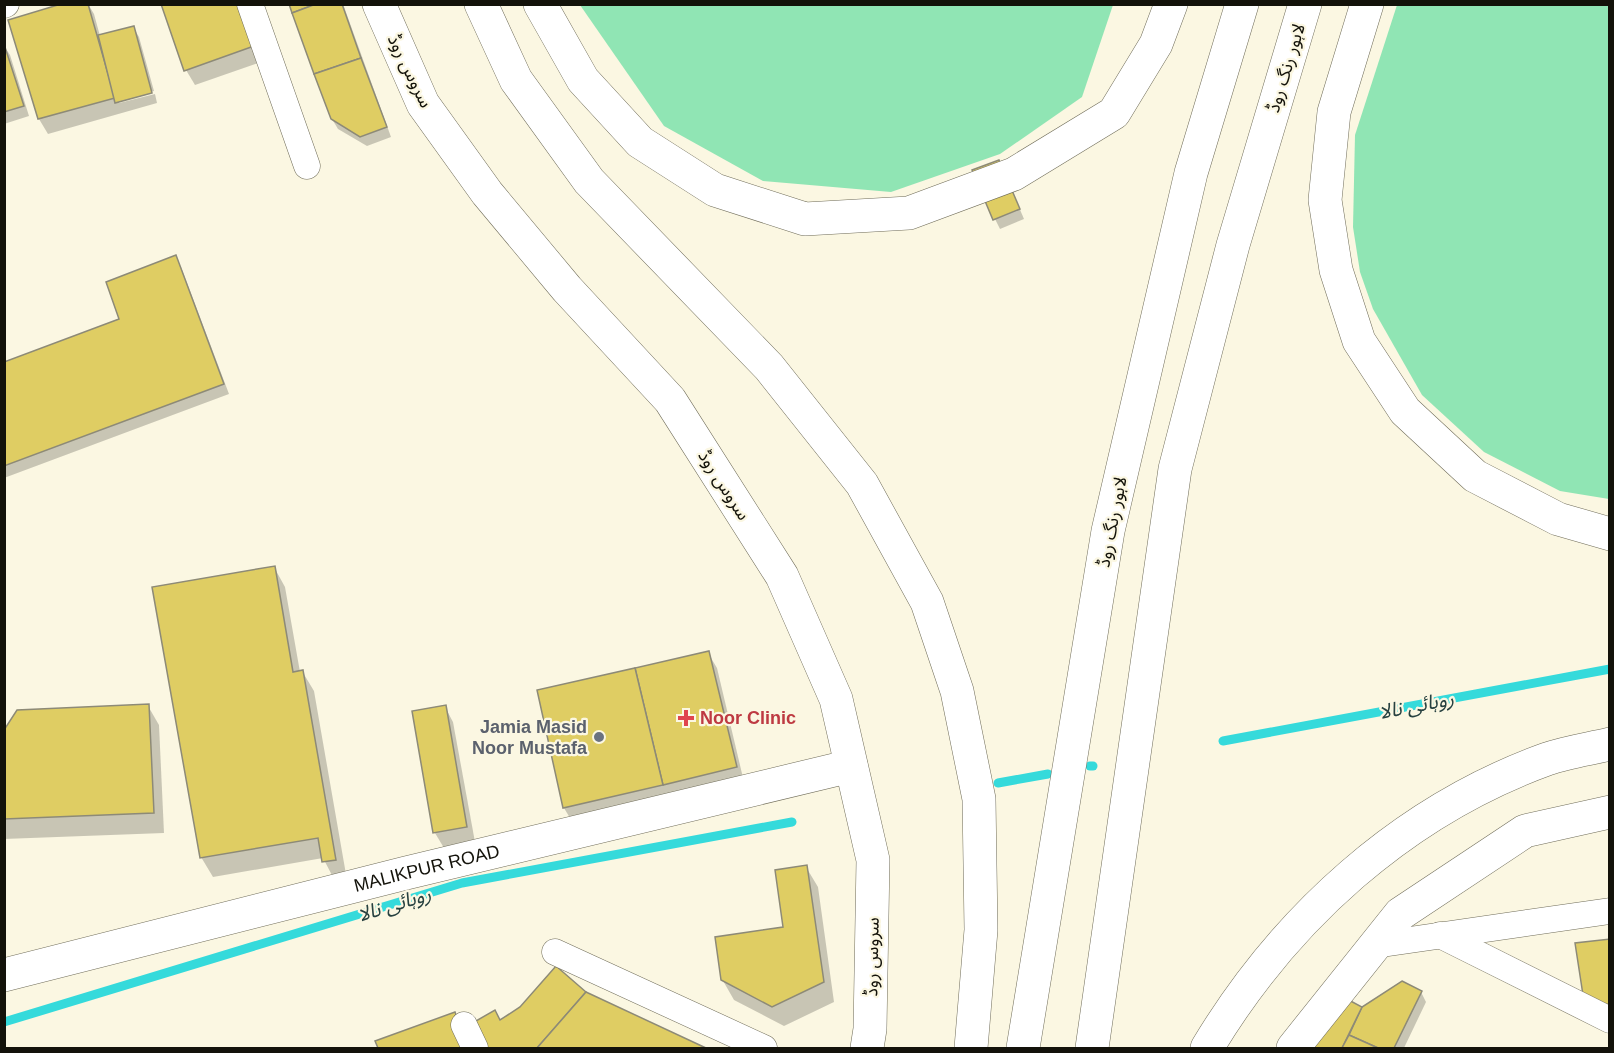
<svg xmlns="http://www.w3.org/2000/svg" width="1614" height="1053" font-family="Helvetica,'Noto Sans Arabic',sans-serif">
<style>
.green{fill:#90e5b4}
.shadow{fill:#0003}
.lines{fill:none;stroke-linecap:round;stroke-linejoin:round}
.stream{stroke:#35dadb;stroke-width:9}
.building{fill:#dfcd63;stroke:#8d8a77;stroke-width:1.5}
.street-casing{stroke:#706d5a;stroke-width:27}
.secondary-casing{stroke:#706d5a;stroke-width:34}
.highway-casing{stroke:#706d5a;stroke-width:34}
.street{stroke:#fff;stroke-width:26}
.secondary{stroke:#fff;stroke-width:33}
.highway{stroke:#fff;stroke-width:33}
.health-dot{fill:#e0444e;stroke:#fbf7e2;stroke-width:2}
.worship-dot{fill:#6b7280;stroke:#fbf7e2;stroke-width:2}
.labels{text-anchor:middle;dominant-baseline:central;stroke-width:4.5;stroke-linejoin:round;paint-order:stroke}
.street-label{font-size:18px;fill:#13120a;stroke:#fbf7e2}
.health-label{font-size:18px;font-weight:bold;fill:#be3a42;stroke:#fbf7e2;text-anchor:start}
.worship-label{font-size:18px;font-weight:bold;fill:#5b616d;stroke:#fbf7e2;text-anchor:end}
.water-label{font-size:20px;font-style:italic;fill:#274140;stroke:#fbf7e2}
</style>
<rect width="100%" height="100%" fill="#fbf7e2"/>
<g class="green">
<path d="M580 5H1113L1082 97 1000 154 891 192 763 181 664 126Z"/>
<path d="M1397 5H1609V499L1560 491 1484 452 1422 395 1373 309 1360 272 1353 227 1355 135Z"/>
</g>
<g class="shadow">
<path d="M88 4 94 14 100 36 133 27 139 37 154 91 119 100V103L155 94 157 103 48 134 39 119 10 21Z"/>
<path d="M241 4 261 62 195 85 186 70Z"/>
<path d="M291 4H343L391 137 367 146 338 129 332 119Z"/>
<path d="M4 46 10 55 29 116 4 124Z"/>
<path d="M1004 172 1024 219 1000 229 995 219Z"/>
<path d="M175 257 181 267 229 394 4 478V364L121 320Z"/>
<path d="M274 567 285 587 300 672 302 671 314 691 347 880 335 881 323 858 213 877 201 857Z"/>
<path d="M708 653 717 668 744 782 573 823 564 808Z"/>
<path d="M148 706 159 725 164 833 4 839V733Z"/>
<path d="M445 707 453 722 475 842 444 848 435 833Z"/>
<path d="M806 867 818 887 834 1002 784 1026 734 1000 722 979 785 929Z"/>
<path d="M1421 992 1426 1002 1404 1048H1304L1343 999 1362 1009Z"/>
<path d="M587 994 702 1048H485L499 1022Z"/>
<path d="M377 1042 469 1048H379Z"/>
</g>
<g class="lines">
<g class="stream">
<path d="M1223 741 1610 669"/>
<path d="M1090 766H1093"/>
<path d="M998 783 1048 774"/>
<path d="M4 1022 462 883 792 822"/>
</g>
</g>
<g class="building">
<path d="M61 4H88L115 98 38 119 8 20Z"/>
<path d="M161 4H239L254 46 184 71Z"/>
<path d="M289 4H316L292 13Z"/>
<path d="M316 4H342L361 58 314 74 292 13Z"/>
<path d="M134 26 152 93 115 103 98 35Z"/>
<path d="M4 44 24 106 4 112Z"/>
<path d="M361 58 387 127 360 137 331 119 314 74Z"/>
<path d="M999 160 1020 209 993 220 972 170Z"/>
<path d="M176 255 224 384 4 466V362L119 319 106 282Z"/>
<path d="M275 566 293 672 303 670 336 860 322 862 318 838 200 858 152 587Z"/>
<path d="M709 651 737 767 663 785 635 668Z"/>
<path d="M635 668 663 785 563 808 537 690Z"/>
<path d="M149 704 154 813 4 819V730L17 710Z"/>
<path d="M446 705 467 827 433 833 412 711Z"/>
<path d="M807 865 824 982 772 1007 721 980 715 937 783 927 775 870Z"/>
<path d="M1610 939V1004L1585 1008 1575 943Z"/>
<path d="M556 966 586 992 537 1048H484L469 1025 495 1010 500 1020 520 1007Z"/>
<path d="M1402 981 1422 991 1394 1048H1378L1349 1035 1362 1007Z"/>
<path d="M586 992 706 1048H537Z"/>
<path d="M1343 997 1362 1007 1342 1048H1302Z"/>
<path d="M455 1012 468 1048H378L375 1041Z"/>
<path d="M1349 1035 1378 1048H1342Z"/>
</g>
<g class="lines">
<defs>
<g id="street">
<path d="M250 4 307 166"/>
<path d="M4 5 6 4"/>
<path d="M1440 935 1610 1020"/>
<path d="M1375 945 1610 911"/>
<path d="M555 952 764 1048"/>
<path d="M464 1025 475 1048"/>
</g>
<g id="secondary">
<path d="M379 4 423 104 487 193 567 289 670 400 782 576 836 699 873 860 870 1029 867 1048"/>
<path id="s1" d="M4 975 406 873 851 766"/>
<path d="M1293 1048 1400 914 1525 831 1610 812"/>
</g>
<g id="highway">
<path d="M481 4 516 80 589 181 769 367 862 484 927 602 957 691 979 799 981 930 971 1048"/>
<path d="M540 4 583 80 640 142 715 190 805 219 909 213 1014 174 1114 113 1156 44 1171 4"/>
<path d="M1367 4 1334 112 1325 200 1336 270 1359 341 1405 411 1475 476 1558 519 1610 534"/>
<path d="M1023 1048 1108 531 1191 173 1242 4"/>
<path d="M1092 1048 1175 469 1233 245 1305 4"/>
<path d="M1207 1048C1285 918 1403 811 1547 759 1567 752 1589 749 1610 744"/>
</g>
</defs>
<use href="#street" class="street-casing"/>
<use href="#secondary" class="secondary-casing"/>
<use href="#highway" class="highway-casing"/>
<use href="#street" class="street"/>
<use href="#secondary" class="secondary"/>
<use href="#highway" class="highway"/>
</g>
<path class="health-dot" d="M683 709h6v6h6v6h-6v6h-6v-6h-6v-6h6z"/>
<circle class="worship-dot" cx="599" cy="737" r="6"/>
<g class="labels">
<g class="street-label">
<text transform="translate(1286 68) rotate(-73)">لاہور رنگ روڈ</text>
<text transform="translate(410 71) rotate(64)">سروس روڈ</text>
<text transform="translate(724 485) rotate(57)">سروس روڈ</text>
<text transform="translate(1112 522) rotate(-79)">لاہور رنگ روڈ</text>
<text stroke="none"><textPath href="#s1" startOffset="436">MALIKPUR ROAD</textPath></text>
<text transform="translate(872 957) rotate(-89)">سروس روڈ</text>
</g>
<g class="health-label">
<text x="700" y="718">Noor Clinic</text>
</g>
<g class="worship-label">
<text x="587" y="727">Jamia Masid<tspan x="587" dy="21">Noor Mustafa</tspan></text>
</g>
<g class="water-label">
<text transform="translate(1416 705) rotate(-11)">روہائی نالا</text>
<text transform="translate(394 904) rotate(-17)">روہائی نالا</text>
</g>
</g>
<rect width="1614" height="1053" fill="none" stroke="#13120a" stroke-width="12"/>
</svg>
